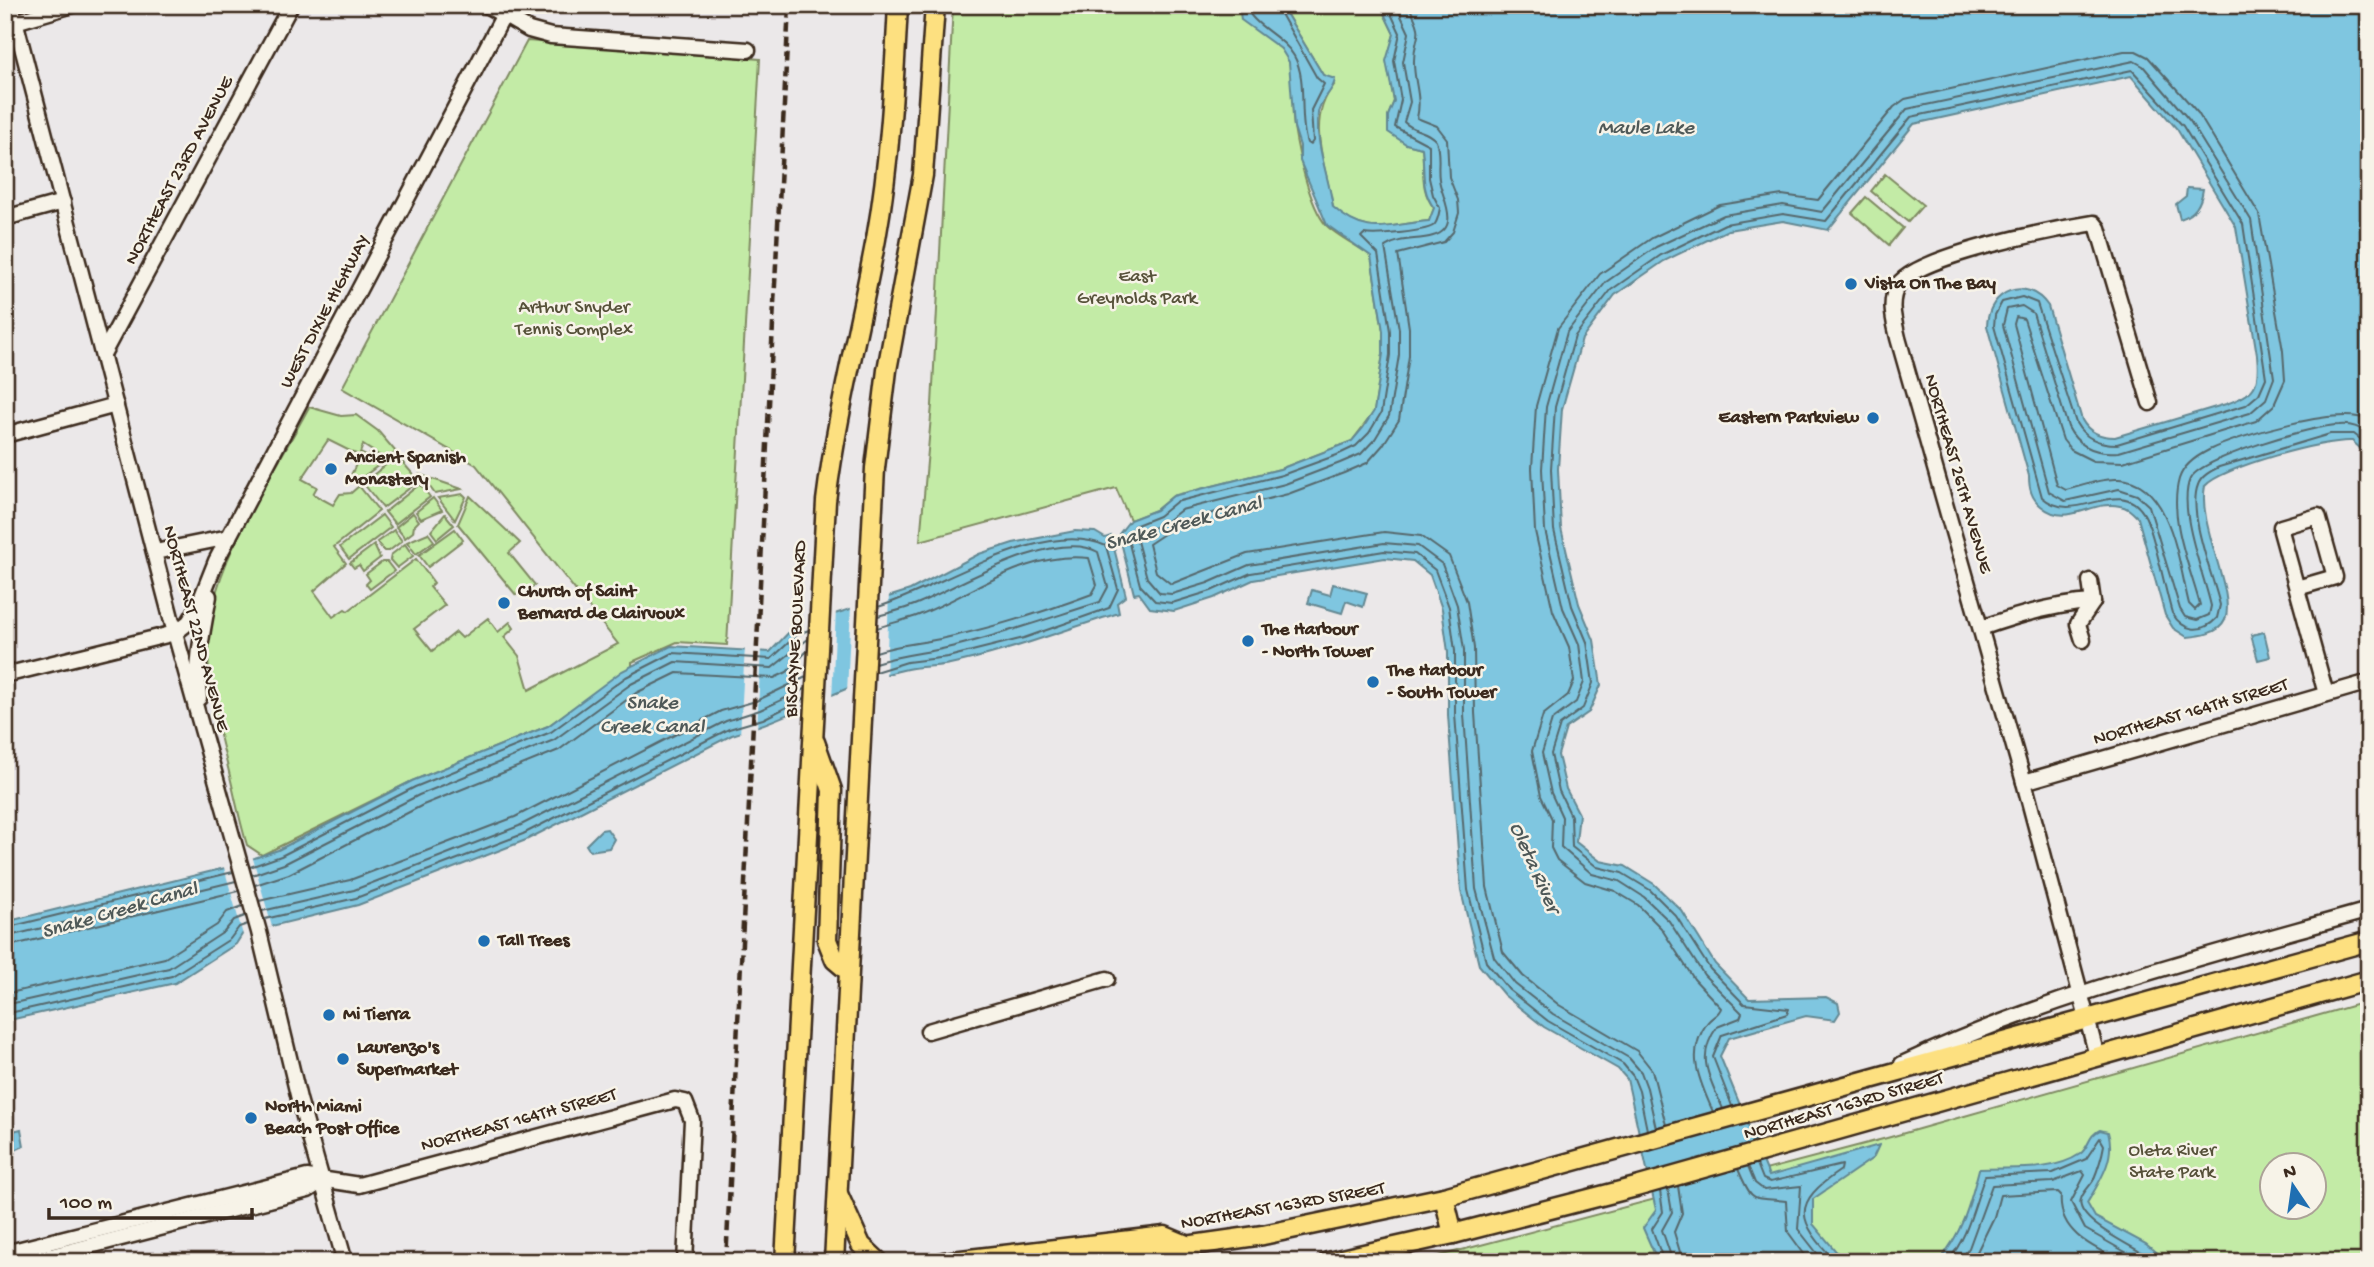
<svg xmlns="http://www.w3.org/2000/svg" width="2374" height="1267" font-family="'Gochi Hand',sans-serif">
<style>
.green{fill:#c3eba6;stroke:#7f8a62;stroke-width:2;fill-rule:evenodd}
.water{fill:#7fc6e0;stroke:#648892;stroke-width:2}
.pier{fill:#ebe8e9}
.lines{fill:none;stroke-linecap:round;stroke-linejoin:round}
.shore{stroke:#56686c;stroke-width:2}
.minor-casing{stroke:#3b2a1e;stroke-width:19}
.major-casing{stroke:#3b2a1e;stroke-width:23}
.minor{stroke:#f7f3e8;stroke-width:14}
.major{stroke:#fde080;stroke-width:18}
.rail{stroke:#3b2a1e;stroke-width:4.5;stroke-dasharray:10 5;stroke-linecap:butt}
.poi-dot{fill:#1f6fb2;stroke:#f7f3e8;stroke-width:2.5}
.labels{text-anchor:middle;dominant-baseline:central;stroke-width:5;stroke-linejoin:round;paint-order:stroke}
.street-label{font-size:19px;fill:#3b2a1e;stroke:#f7f3e8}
.park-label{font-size:19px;fill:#565139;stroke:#f7f3e8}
.poi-label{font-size:19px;font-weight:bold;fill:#3b2a1e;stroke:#f7f3e8;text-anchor:start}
.water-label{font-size:21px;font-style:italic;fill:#4f5958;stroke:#f7f3e8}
</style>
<rect width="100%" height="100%" fill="#ebe8e9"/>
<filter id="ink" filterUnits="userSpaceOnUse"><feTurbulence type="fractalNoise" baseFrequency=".0143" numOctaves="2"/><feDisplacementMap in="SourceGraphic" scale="14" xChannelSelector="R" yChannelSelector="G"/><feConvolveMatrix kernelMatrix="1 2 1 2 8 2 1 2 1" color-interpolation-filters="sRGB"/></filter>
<g filter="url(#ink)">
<g class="green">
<path d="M953 5H1239L1242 20C1258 32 1282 42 1289 62 1297 83 1290 106 1294 127 1298 152 1309 205 1326 225 1337 236 1358 246 1371 256L1383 331V354L1374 412 1352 441 1280 469 1173 496 1156 510 1130 520 1116 488 920 541 932 405Z"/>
<path d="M1281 5H1380L1394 34 1387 61 1394 101 1388 116 1406 144 1422 148C1425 170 1419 189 1434 208L1429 221C1388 224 1369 239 1333 208 1327 167 1304 121 1334 85L1323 75Z"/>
<path d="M527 41 760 59 727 645 677 642 632 662V666L548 726 412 781 262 855 247 845C238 816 233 786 225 756 211 701 200 650 216 593 235 528 277 467 309 407L341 416 356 415 378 431 396 452 385 459 363 445 360 453 368 457 370 454 383 462 360 479 351 475 360 456 328 440 302 479 317 487 313 494 333 505 340 494 351 493 359 486 379 511 334 547 346 563 314 591 333 617 345 609 348 611 416 559 434 583 430 587 445 605 414 629 432 651 456 632 462 638 488 618 498 632 510 622 514 628 504 637 519 656 529 690 618 644 476 465 342 388Z"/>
<path d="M1885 174 1923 205 1908 222 1871 191Z"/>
<path d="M1866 197 1903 228 1889 245 1852 213Z"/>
<path d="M397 456 419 481 383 508 363 483Z"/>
<path d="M421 475 462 489 435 494Z"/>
<path d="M420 484 430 497 395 524 385 512Z"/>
<path d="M463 494 466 497 455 520 438 498Z"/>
<path d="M470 496 520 543 509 553 535 585 526 592 523 589 516 595 458 524Z"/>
<path d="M433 498 442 510 421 519 416 512Z"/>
<path d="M413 513 419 521 414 526 413 532 405 538 396 527Z"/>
<path d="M445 514 454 525 437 539 431 531Z"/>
<path d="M382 515 391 527 349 559 340 547Z"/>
<path d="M455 529 463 540 428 567 419 555Z"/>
<path d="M394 530 402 541 389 551H384L377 542Z"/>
<path d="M428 533 434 541 416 554 407 542Z"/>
<path d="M405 544 413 556 397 568 390 560 391 555Z"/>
<path d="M374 545 380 558 363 571 359 565 354 568 350 563Z"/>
<path d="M382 562H387L394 571 370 589 366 584 370 580 366 574Z"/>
<path d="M2369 1001V1262H1416L1887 1138ZM2272 1166H2314V1208H2272Z"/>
</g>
<g class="water">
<path d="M1239 5H1281L1323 75 1335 79C1334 92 1319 100 1318 113 1315 145 1329 177 1333 207 1368 239 1388 224 1429 221L1434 208C1420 189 1425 170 1422 148L1406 144 1388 132V116L1394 101 1386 61 1394 34 1380 5H2369V456L2352 441C2326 439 2222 467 2205 486 2197 525 2236 593 2225 620 2219 634 2199 636 2187 637L2173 628 2165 615 2138 518C2133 513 2128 507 2120 506 2091 499 2068 529 2041 506 2031 498 2029 488 2029 476L1987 326C1988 290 2027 275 2048 306L2082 420C2089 433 2101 437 2115 437L2226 404C2256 394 2260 385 2257 355L2236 227 2177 129 2131 76 1914 124 1828 230 1783 221 1728 230 1664 261 1615 295 1582 339 1562 409 1558 469 1561 528 1579 604 1594 640 1601 685 1589 712 1566 728 1558 755 1566 789 1579 814 1576 842 1600 861 1625 866 1654 884 1682 911 1715 964 1749 999 1826 997 1838 1003 1840 1012 1835 1020 1806 1016 1729 1038 1720 1056 1769 1176 1879 1145 1873 1158 1813 1199V1224L1845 1262H1658L1643 1228 1656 1210 1627 1079 1618 1069 1544 1027 1504 995 1479 965 1461 891 1448 715V652L1442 609 1430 575 1413 561 1385 558 1253 580 1214 598 1174 611 1150 608 1139 593 1134 594 1119 534 1130 520 1156 510 1173 496 1280 469 1352 441 1363 428 1374 411 1383 354V331L1371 256 1327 225 1300 161V146L1294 127 1289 62 1281 49 1241 20Z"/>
<path d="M2187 188 2203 189C2201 204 2195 214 2180 219L2176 204 2186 196Z"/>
<path d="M1075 531 1095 532 1105 538 1111 536 1126 596 1117 603 1119 613C1063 630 1008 652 950 664 936 667 921 666 907 669 846 682 792 718 732 735L526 840 358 905 243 933 236 944 175 983 5 1021V922L225 868 278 850 412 781 548 726 622 671 671 646 770 652 794 627 910 590 979 554 1013 543Z"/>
<path d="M1333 584 1367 593 1363 607 1346 601 1342 613 1308 603 1312 590 1330 595Z"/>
<path d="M2264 632 2270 657 2258 660 2251 635Z"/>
<path d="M607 829 614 839 609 848 590 851 586 845 601 830Z"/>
<path d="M21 1129 24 1146 5 1155V1133Z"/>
<path d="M2100 1130 2108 1132C2116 1158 2100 1181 2087 1203L2095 1217 2146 1244 2167 1262H1938C1962 1234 1970 1204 1979 1169 2011 1167 2052 1173 2080 1154 2089 1148 2088 1135 2100 1130Z"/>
</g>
<g class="pier">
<path d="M889 593 886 680 847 693 851 605Z"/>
<path d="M836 609 832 699 792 715 797 623Z"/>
<path d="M745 646 761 648 757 731 740 736Z"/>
<path d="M252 855 272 927 243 935 223 864Z"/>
</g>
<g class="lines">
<g class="shore">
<path d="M1246 5C1250 25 1282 35 1294 56 1308 80 1298 116 1307 143L1310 145 1313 141 1311 110 1324 84 1317 78 1276 5"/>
<path d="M1387 5 1400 33 1394 61 1401 100 1395 127 1429 145V178L1433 195 1440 208C1439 213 1438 220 1435 224 1430 232 1375 236 1364 234L1361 237 1378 254 1390 331V355L1381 413 1369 433 1356 446 1337 455 1282 475 1176 502 1159 516 1134 526 1128 540 1140 585 1155 601 1172 603 1211 591 1251 573 1384 551 1415 554 1435 570 1449 607 1455 651V714L1468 890 1486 962 1509 990 1548 1021 1623 1064 1633 1076 1639 1091 1647 1130"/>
<path d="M1396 5 1409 33 1403 62 1410 102 1404 122C1414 132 1428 130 1436 141 1441 155 1437 166 1439 179 1440 194 1463 228 1433 236 1417 241 1400 237 1385 247L1399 329V355L1389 416 1375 439 1361 454 1340 463 1285 484 1181 510 1163 524 1140 533 1137 541 1147 578 1160 593 1172 594 1208 583 1249 565 1384 543 1418 546 1442 564 1457 605 1464 650V714L1476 889 1494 957 1515 984 1553 1014 1629 1058 1641 1072 1647 1088 1656 1128"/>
<path d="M1408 5C1428 41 1413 32 1414 63 1414 83 1422 97 1417 118L1437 126 1447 139 1449 177 1458 200 1459 213 1453 232 1444 242 1398 254 1409 328V356L1399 420 1383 445 1367 463 1344 473 1288 494 1185 520 1149 544 1156 572 1171 584 1247 554 1384 532 1421 536 1449 556 1467 602 1474 648 1475 713 1487 887 1503 952 1523 976 1559 1005 1637 1051 1652 1070 1666 1125"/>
<path d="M876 652C899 644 922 643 945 638 995 627 1044 612 1092 594L1097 585 1089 558C1025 551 975 593 919 615 906 620 891 623 877 628"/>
<path d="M875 663C903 654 928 653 955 646 1004 634 1052 617 1100 602L1108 587 1098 552C1056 528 959 585 919 603 906 609 892 612 878 616"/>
<path d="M875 672 907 662 948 657 1024 638 1109 608 1118 589 1106 546C1044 517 940 588 878 607"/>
<path d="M250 867 281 856 415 787 551 732 626 677 673 653 771 659 798 634 809 630"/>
<path d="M252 875 284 864 419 795 554 740 631 684 675 662 772 668 808 639"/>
<path d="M255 885 289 874 423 805 559 750 636 693 677 673 774 678 787 672 807 651"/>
<path d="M259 901 350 880 515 817 721 711 756 701 806 677"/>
<path d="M262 911 354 890 519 826 726 721 760 710 805 689"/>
<path d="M265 919 356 898 523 834 729 729 763 719 805 698"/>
<path d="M5 928 233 872"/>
<path d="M5 937 236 881"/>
<path d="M5 947 238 891"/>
<path d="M5 994 165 958 217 925 227 912 243 906"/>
<path d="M5 1005 169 968 224 932 234 920 245 916"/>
<path d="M5 1014 172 976 230 939 239 927 248 924"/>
<path d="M1732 1106 1713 1057 1722 1035 1787 1014 1789 1009 1744 1004 1710 969 1676 916 1650 890 1622 873 1597 867 1572 847 1571 816 1559 791 1551 754 1560 725 1583 708 1593 683 1587 642 1572 606 1554 530 1551 469 1555 407 1575 336 1611 290 1661 255 1725 224 1783 214 1826 221 1911 117 2132 70 2183 126 2243 224 2266 378 2259 394 2246 405 2117 444C2099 444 2085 439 2076 423L2037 303 2022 297 2002 302 1995 315 1994 326 2042 497C2076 528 2119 473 2144 514 2154 530 2165 591 2172 613 2183 631 2201 635 2217 618L2220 605C2213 576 2187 512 2198 485 2201 476 2211 471 2219 467L2330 434H2354L2369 446"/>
<path d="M1723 1109C1710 1078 1695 1058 1717 1027L1740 1018 1742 1013 1704 975 1669 921 1644 897 1619 881 1592 874 1561 847 1562 817 1551 793 1542 753 1552 720 1576 702 1584 682 1579 644 1563 608 1545 530 1542 469 1546 407 1567 332 1606 282 1656 247 1724 215 1783 205 1822 212 1907 109 2134 61 2143 66 2190 121 2251 220 2274 378 2266 399 2250 413 2119 452C2097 454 2078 447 2068 427L2033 313 2022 306 2007 309 2003 325 2049 492 2065 501 2119 489 2137 495 2149 506 2180 609 2185 617 2197 620 2209 615 2211 606C2204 574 2177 509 2190 479 2200 458 2314 425 2339 425 2352 424 2359 427 2369 435"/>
<path d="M1713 1112C1700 1081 1685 1054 1707 1023 1711 1017 1719 1015 1721 1008L1694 979 1661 928 1638 905 1615 891 1585 882 1557 860 1551 848 1552 819 1541 796 1532 751 1543 715 1568 695 1574 681 1569 647 1553 611 1535 531 1532 468 1536 406 1558 328 1600 274 1652 238 1720 205 1782 195 1818 200 1894 107 1905 99 2124 51H2136L2148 57 2198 113 2259 214 2283 351 2285 380 2274 405 2256 421 2123 462 2093 461 2071 450 2063 440 2024 319 2016 317 2014 324 2057 485 2066 490C2084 486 2100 478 2119 479 2171 481 2179 565 2189 604L2195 610 2200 605C2190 567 2168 518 2179 479 2183 466 2197 456 2209 450 2238 436 2343 404 2369 421"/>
<path d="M1757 1164 1763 1179 1770 1182 1842 1165 1841 1170C1790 1204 1797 1220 1836 1262"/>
<path d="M1748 1166 1755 1183 1764 1190 1801 1186 1798 1229 1824 1262"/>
<path d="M1738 1169C1754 1207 1753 1196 1786 1201L1788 1232 1810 1262"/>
<path d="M1678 1186 1682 1213 1674 1232 1683 1262"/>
<path d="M1668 1189 1672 1212 1662 1230 1673 1262"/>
<path d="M1660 1191 1663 1212 1652 1229 1664 1262"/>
<path d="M1947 1262C1969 1236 1973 1207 1985 1176L2053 1173 2086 1159 2100 1138 2104 1145C2102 1157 2098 1169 2093 1181 2089 1187 2083 1192 2081 1199 2073 1222 2141 1249 2156 1262"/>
<path d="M1959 1262 1969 1248 1992 1185 2053 1182 2082 1171 2085 1175 2071 1202 2085 1229 2143 1262"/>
<path d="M1972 1262 1994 1217 2000 1195 2058 1192 2061 1195C2057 1233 2095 1248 2123 1262"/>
</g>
<defs>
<g id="minor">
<path d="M11 5 175 633 259 932 299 1099 345 1262"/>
<path d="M486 5 529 30 551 36 748 50"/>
<path d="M5 25 73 5"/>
<path d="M5 218 63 202"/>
<path d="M103 354 291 5"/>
<path d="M5 435 116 405"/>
<path d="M155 552 229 537"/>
<path d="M2297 588 2335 577 2318 516 2281 527V531L2326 694"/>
<path d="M1981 628C2017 615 2054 604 2093 602"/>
<path d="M2083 640 2078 624 2093 602 2090 581"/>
<path d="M5 675 175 633 189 622 197 609 216 561 509 5"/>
<path d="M199 698C195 664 203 630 209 596"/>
<path d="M2024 782 2369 682"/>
<path d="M928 1031 1107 979"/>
<path d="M2097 1056 2024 782 1898 338C1894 320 1888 302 1898 285 1918 255 2056 229 2094 223L2098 228 2150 403"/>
<path d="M1902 1064C2051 994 2210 955 2369 910"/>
<path d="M5 1253 307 1177 359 1185 675 1100 685 1102 692 1120 685 1262"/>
<path d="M28 1262 308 1190 322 1181"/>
</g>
<g id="major">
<path d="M815 742 832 790 827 940 835 960 848 971"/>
<path d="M838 1194 861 1245 879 1262"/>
<path d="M1444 1197 1453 1234"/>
<path d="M785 1262 826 501C837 412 860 326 876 239 890 161 894 84 898 5"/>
<path d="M834 1262 875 468 887 370 923 175 935 5"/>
<path d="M944 1262 1165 1236 1189 1246"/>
<path d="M1074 1262 1263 1235 1444 1197 2369 941"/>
<path d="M1328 1262 1453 1234 1636 1187 2369 980"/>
</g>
</defs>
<use href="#minor" class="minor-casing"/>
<use href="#major" class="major-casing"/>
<use href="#minor" class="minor"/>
<use href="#major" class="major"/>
<path class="rail" d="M726 1262 789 5"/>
</g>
</g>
<g class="poi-dot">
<circle cx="1851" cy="284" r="7"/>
<circle cx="1873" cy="418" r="7"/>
<circle cx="331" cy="469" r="7"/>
<circle cx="504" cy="603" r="7"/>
<circle cx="1248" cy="641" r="7"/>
<circle cx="1373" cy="682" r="7"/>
<circle cx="484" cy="941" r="7"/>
<circle cx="329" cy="1015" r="7"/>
<circle cx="343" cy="1059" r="7"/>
<circle cx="251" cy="1118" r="7"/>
</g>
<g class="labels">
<g class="street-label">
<text transform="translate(180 171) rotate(-62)">NORTHEAST 23RD AVENUE</text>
<text transform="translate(326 312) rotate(-62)">WEST DIXIE HIGHWAY</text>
<text transform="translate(1957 474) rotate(74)">NORTHEAST 26TH AVENUE</text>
<text transform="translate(195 629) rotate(75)">NORTHEAST 22ND AVENUE</text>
<text transform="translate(797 629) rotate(-87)">BISCAYNE BOULEVARD</text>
<text transform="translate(2191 713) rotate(-16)">NORTHEAST 164TH STREET</text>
<text transform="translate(1844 1107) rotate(-16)">NORTHEAST 163RD STREET</text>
<text transform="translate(519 1121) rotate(-15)">NORTHEAST 164TH STREET</text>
<text transform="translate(1283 1207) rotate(-10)">NORTHEAST 163RD STREET</text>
</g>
<g class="park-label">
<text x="1137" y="277">East<tspan x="1137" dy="22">Greynolds Park</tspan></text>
<text x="574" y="308">Arthur Snyder<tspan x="574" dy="22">Tennis Complex</tspan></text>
<text x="2172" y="1151">Oleta River<tspan x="2172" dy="22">State Park</tspan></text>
</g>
<g class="poi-label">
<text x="1865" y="284">Vista On The Bay</text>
<text x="1859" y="418" text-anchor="end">Eastern Parkview</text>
<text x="345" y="458">Ancient Spanish<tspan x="345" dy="22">Monastery</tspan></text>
<text x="518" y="592">Church of Saint<tspan x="518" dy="22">Bernard de Clairvoux</tspan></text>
<text x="1262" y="630">The Harbour<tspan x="1262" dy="22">- North Tower</tspan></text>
<text x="1387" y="671">The Harbour<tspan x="1387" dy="22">- South Tower</tspan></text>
<text x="498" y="941">Tall Trees</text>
<text x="343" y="1015">Mi Tierra</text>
<text x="357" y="1048">Laurenzo's<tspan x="357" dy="22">Supermarket</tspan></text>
<text x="265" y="1107">North Miami<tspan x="265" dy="22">Beach Post Office</tspan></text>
</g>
<g class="water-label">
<text x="1646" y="129">Maule Lake</text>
<text transform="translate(1184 525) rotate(-15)">Snake Creek Canal</text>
<text x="652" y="704">Snake<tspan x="652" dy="24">Creek Canal</tspan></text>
<text transform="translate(1533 868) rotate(66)">Oleta River</text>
<text transform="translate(120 912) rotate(-16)">Snake Creek Canal</text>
</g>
</g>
<rect width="2374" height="1267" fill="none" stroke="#f7f3e8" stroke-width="28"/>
<rect x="14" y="14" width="2346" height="1239" fill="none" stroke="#3b2a1e" stroke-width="2.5" filter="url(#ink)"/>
<g transform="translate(2293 1186) rotate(347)"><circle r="33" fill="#f7f3e8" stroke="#aca397" stroke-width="2"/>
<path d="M0-5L12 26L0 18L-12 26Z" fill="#1f6fb2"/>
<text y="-10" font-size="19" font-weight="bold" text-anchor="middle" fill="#3b2a1e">N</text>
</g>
<path d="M49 1208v10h203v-10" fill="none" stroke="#3b2a1e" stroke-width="3.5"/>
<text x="60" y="1208" font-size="21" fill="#3b2a1e" stroke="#f7f3e8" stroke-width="5" paint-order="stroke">100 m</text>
</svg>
